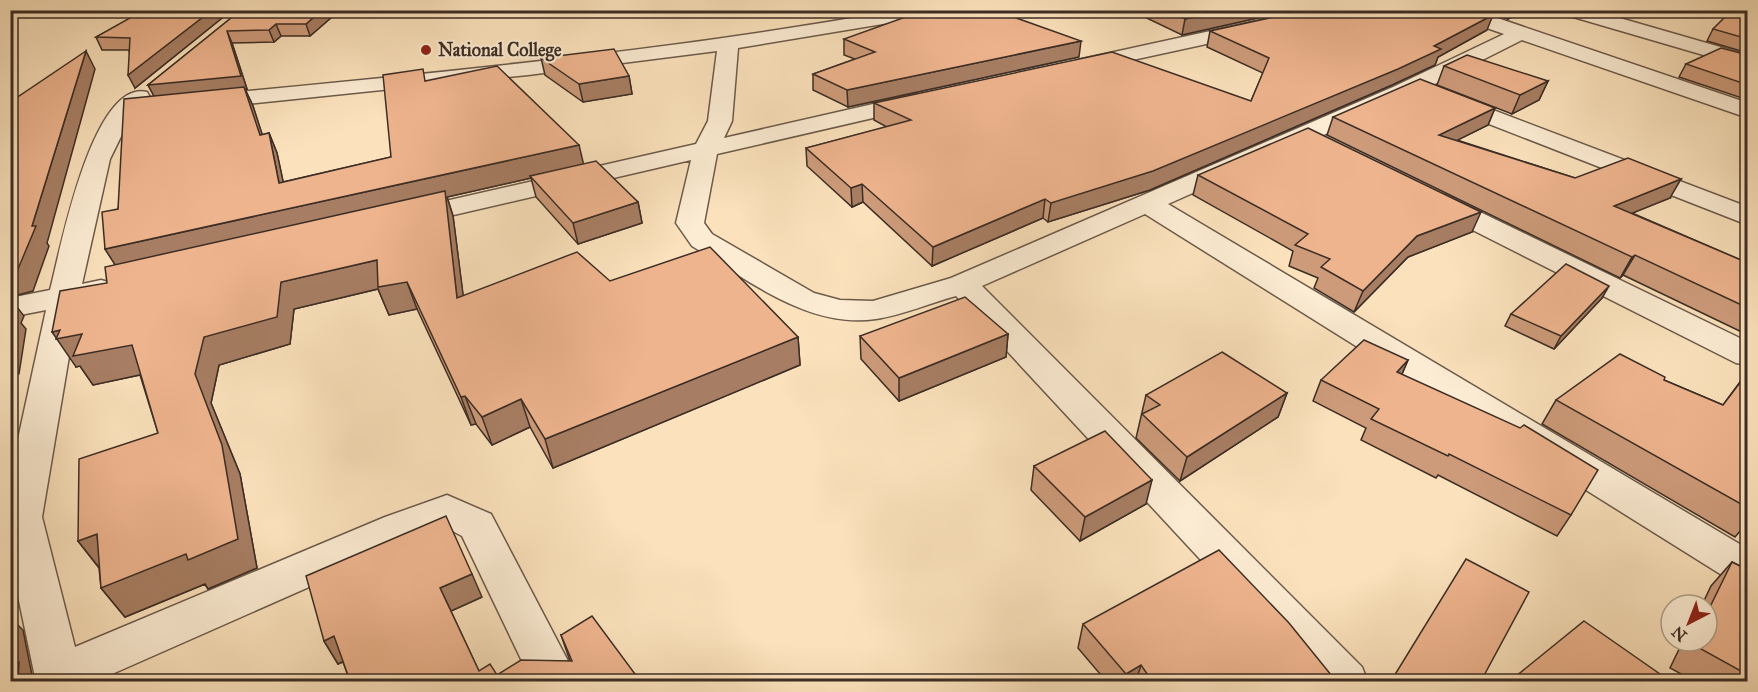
<svg xmlns="http://www.w3.org/2000/svg" width="1758" height="692" font-family="'IM FELL Great Primer',serif">
<style>
.lines{fill:none;stroke-linecap:round;stroke-linejoin:round}
.minor-casing{stroke:#6c5a4b;stroke-width:3}
.minor{fill:#fcecd3;fill-rule:evenodd}
.wall{fill:#cd9b7a;stroke:#3c2d25;stroke-width:1.5}
.shaded-wall{fill:#a77e63;stroke:#3c2d25;stroke-width:1.5}
.building{fill:#eeb48e;stroke:#3c2d25;stroke-width:1.5}
.poi-dot{fill:#8f2418;stroke:#fcecd3;stroke-width:2}
.labels{text-anchor:middle;dominant-baseline:central;stroke-width:4.5;stroke-linejoin:round;paint-order:stroke}
.far-poi-label{font-size:18px;font-weight:bold;fill:#3c2d25;stroke:#fcecd3;text-anchor:start}
</style>
<rect width="100%" height="100%" fill="#fbe2bc"/>
<filter id="stains"><feTurbulence type="fractalNoise" baseFrequency=".00333" numOctaves="4"/><feColorMatrix values="0 0 0 0 .2 0 0 0 0 .09 0 0 0 0 .02 0 0 0 .5 -.17"/></filter>
<radialGradient id="worn" r=".72"><stop offset=".6" stop-color="#630" stop-opacity="0"/><stop offset="1" stop-color="#630" stop-opacity=".3"/></radialGradient>
<g class="lines">
<defs>
<g id="minor">
<path d="M897 10H940L938 14 931 16 738 48 732 121 724 138 917 94 925 96 928 101 925 106 717 154 704 223 712 234 814 293 840 300 873 301 951 278 1393 87 1504 34 1447 14 1445 10H1474L1748 103V118L1522 40 1409 97 1168 204 1748 549V587L1733 582 1145 214 982 286 1362 667 1368 682H1314L956 296C930 303 903 315 876 319 808 329 747 279 692 246L676 223 691 160 406 226 396 224 392 218 396 212 406 210 696 144 708 121 717 51 528 75 131 116 110 159 82 284 101 280 112 283 116 289 112 295 78 303 42 517 75 647 385 517 447 495 491 514 579 682H532L462 536 445 527 94 682H36L10 558V476L46 310 10 317V298L50 290C60 252 92 79 147 92L150 97 148 101C398 76 649 55 897 10Z"/>
<path d="M1307 10H1344L1342 14 1335 16 1082 71 1075 69 1071 65 1075 61 1082 59Z"/>
<path d="M1561 10H1592L1748 55V68L1563 14Z"/>
<path d="M1451 94 1748 207V225L1443 106 1440 101 1443 96Z"/>
<path d="M1436 193 1445 195 1748 342V365L1736 363 1427 207 1423 201 1427 195Z"/>
</g>
</defs>
<use href="#minor" class="minor-casing"/>
<use href="#minor" class="minor"/>
</g>
<g class="wall">
<path d="M135 10H232L135 88 129 50H102L96 37 137 15Z"/>
<path d="M241 10H340L310 36H281L274 42 232 43 247 89H245L253 106 262 135 269 133 277 153 283 182 391 157 427 81 583 164 638 202 642 223 578 244 536 197 531 178 447 197 453 216 463 296 610 281 798 337 800 365 553 468 530 427 492 445 476 424 471 425 417 309 389 315 378 289 294 309 290 344 219 365 211 403 240 474 257 568 208 589 205 584 125 617 101 588 99 568 78 541 158 433 140 375 93 385 80 366 76 367 107 283 115 264 105 249 154 96 148 85Z"/>
<path d="M1130 10H1293L1182 35Z"/>
<path d="M1482 10H1525L1508 19Z"/>
<path d="M1748 10V53L1707 41 1713 29Z"/>
<path d="M1487 30 1438 57 1435 65 1392 85 1150 190 1048 222 1043 218 932 266 863 202 852 207 807 166 806 148 887 127 874 120V103L1251 101 1263 73 1207 47 1210 31Z"/>
<path d="M844 39 1079 57 848 107 813 90V74L855 59 844 55Z"/>
<path d="M1748 55V100L1679 77 1686 64Z"/>
<path d="M541 58 629 76 632 94 583 102 545 75Z"/>
<path d="M1444 66 1548 81 1539 100 1512 114 1437 85Z"/>
<path d="M1495 108 1488 125 1457 140 1575 178 1670 198 1632 213 1748 263V335L1623 275 1620 278 1327 135 1333 117Z"/>
<path d="M1198 175 1472 232 1408 257 1354 312 1314 288 1318 278 1289 266 1293 251 1193 195Z"/>
<path d="M1602 298 1554 349 1505 326 1511 314Z"/>
<path d="M1008 334 1006 357 899 401 861 359 860 336Z"/>
<path d="M1408 360 1402 374 1571 515 1557 536 1438 475 1436 478 1361 440 1366 428 1313 401 1321 380Z"/>
<path d="M1748 371V522L1735 537 1542 424 1556 400 1664 380 1723 405Z"/>
<path d="M1287 393 1278 417 1180 481 1136 438 1146 395Z"/>
<path d="M1034 466 1146 504 1080 541 1031 490Z"/>
<path d="M1732 562 1748 570V681H1694L1670 668 1683 641H1707V605H1702L1711 586Z"/>
<path d="M482 597 451 611 479 671 497 675 570 661 561 635 635 674 637 681H350L343 662 338 664 324 641Z"/>
<path d="M1083 624 1336 681H1106L1078 648Z"/>
</g>
<g class="shaded-wall">
<path d="M212 10H232L135 88 128 75Z"/>
<path d="M322 10H340L310 36 306 24Z"/>
<path d="M1227 10H1293L1182 35 1185 19Z"/>
<path d="M1512 10H1525L1508 19Z"/>
<path d="M1493 15 1487 30 1438 57 1435 65 1392 85 1150 190 1048 222 1051 203 1434 46Z"/>
<path d="M276 24 281 36 274 42 269 30Z"/>
<path d="M227 31 232 43 247 89H245L253 106 269 155 155 98 148 85Z"/>
<path d="M1081 41 1079 57 848 107 847 90Z"/>
<path d="M86 51 95 69 47 243 49 246 33 291 10 297V272L32 226Z"/>
<path d="M629 76 632 94 583 102 579 84Z"/>
<path d="M1548 81 1539 100 1512 114 1520 95Z"/>
<path d="M1495 108 1488 125 1432 153 1439 135Z"/>
<path d="M269 133 277 153 288 204 279 183Z"/>
<path d="M579 145 584 166 530 176 531 178 447 197 453 216 467 325 457 298 445 197 119 271 105 249Z"/>
<path d="M1681 179 1670 198 1603 225 1614 206Z"/>
<path d="M862 184 863 202 852 207 851 188Z"/>
<path d="M1045 199 1043 218 932 266 933 247Z"/>
<path d="M638 202 642 223 578 244 573 223Z"/>
<path d="M1481 212 1472 232 1408 257 1354 312 1363 291 1417 236Z"/>
<path d="M1635 255 1623 275 1620 278 1632 257Z"/>
<path d="M377 260 407 282 417 309 389 315 378 289 294 309 290 344 219 365 211 403 240 474 257 568 208 589 205 584 125 617 101 588 204 337 281 282Z"/>
<path d="M1609 286 1602 298 1554 349 1561 336Z"/>
<path d="M10 298 24 316 21 323 26 329 19 374 10 376Z"/>
<path d="M60 330 132 345 149 373 93 385 80 366 76 367 52 332Z"/>
<path d="M1008 334 1006 357 899 401V378Z"/>
<path d="M798 337 800 365 553 468 545 439Z"/>
<path d="M1408 360 1399 381 1397 372Z"/>
<path d="M1287 393 1278 417 1180 481 1187 457Z"/>
<path d="M465 396 476 424 471 425 461 397Z"/>
<path d="M521 399 530 427 492 445 482 417Z"/>
<path d="M1152 480 1146 504 1080 541 1085 517Z"/>
<path d="M97 534 101 570 78 541Z"/>
<path d="M472 574 482 597 451 611 440 588Z"/>
<path d="M10 617 23 630 32 675 39 681H18L10 656Z"/>
<path d="M334 636 348 659 338 664 324 641Z"/>
<path d="M1141 665 1136 681H1123L1126 674Z"/>
<path d="M635 674 637 681H624Z"/>
</g>
<g class="building">
<path d="M144 10H212L128 75 130 38 96 37Z"/>
<path d="M241 10H322L306 24H276L269 30 227 31 241 76 148 85Z"/>
<path d="M925 10H994L1081 41 847 90 813 74 875 52 844 39Z"/>
<path d="M1165 10H1227L1185 19Z"/>
<path d="M1306 10H1479L1493 15 1434 46 1441 49 1398 69 1153 171 1051 203 1045 199 933 247 862 184 851 188 806 148 911 120 874 103 1112 52 1251 101 1269 58 1210 31Z"/>
<path d="M1732 10H1748V39L1713 29Z"/>
<path d="M1721 48 1748 55V85L1686 64Z"/>
<path d="M614 49 629 76 579 84 541 58Z"/>
<path d="M86 51 32 226H36L18 269 10 272V99L16 98Z"/>
<path d="M1467 55 1548 81 1520 95 1444 66Z"/>
<path d="M497 66 579 145 105 249 102 212 118 209 124 99 244 87 260 135 269 133 279 183 391 157 383 75 423 69 425 81Z"/>
<path d="M1420 79 1495 108 1439 135 1575 178 1628 158 1681 179 1614 206 1748 263V308L1635 255 1632 257 1333 117Z"/>
<path d="M1308 128 1481 212 1417 236 1363 291 1321 267 1330 259 1295 245 1308 234 1198 175Z"/>
<path d="M596 161 638 202 573 223 530 176Z"/>
<path d="M445 191 457 298 577 252 610 281 710 247 798 337 545 439 521 399 482 417 465 396 461 397 407 282 378 287 377 260 281 282 277 317 204 337 195 374 222 445 238 539 188 560 186 554 101 588 97 534 78 541 79 459 158 433 132 345 73 356 82 334 56 339 60 330 52 332 60 291 107 283 105 267Z"/>
<path d="M1566 264 1609 286 1561 336 1511 314Z"/>
<path d="M965 297 1008 334 899 378 860 336Z"/>
<path d="M1364 340 1408 360 1397 372 1520 428 1524 425 1598 470 1571 515 1449 454 1448 456 1371 419 1379 409 1321 380Z"/>
<path d="M1222 352 1287 393 1187 457 1142 414 1160 405 1146 395Z"/>
<path d="M1620 354 1665 377 1664 380 1723 405 1748 372V508L1556 400Z"/>
<path d="M1105 431 1152 480 1085 517 1034 466Z"/>
<path d="M446 516 472 574 440 588 479 671 490 664 497 675 521 660 572 661 561 635 592 616 635 674 624 681H350L334 636 324 641 306 576Z"/>
<path d="M1219 550 1289 623 1336 681H1152L1141 665 1126 674 1083 624Z"/>
<path d="M1466 559 1529 592 1481 681H1391Z"/>
<path d="M1732 562 1748 570V675L1692 644 1693 641H1707V613Z"/>
<path d="M1584 621 1670 681H1510Z"/>
<path d="M10 656 11 660 19 662 18 681H10Z"/>
</g>
<circle class="poi-dot" cx="426" cy="50" r="6"/>
<g class="labels">
<g class="far-poi-label">
<text x="438" y="50">National College</text>
</g>
</g>
<rect width="1758" height="692" fill="none" stroke="#fbe2bc" stroke-width="36"/>
<rect x="12" y="12" width="1734" height="668" fill="none" stroke="#3c2d25" stroke-width="3"/>
<rect x="18" y="18" width="1722" height="656" fill="none" stroke="#3c2d25" stroke-width="1.5"/>
<g transform="translate(1689 623) rotate(222)"><circle r="28" fill="#fcecd3" stroke="#afa08d" stroke-width="1.5"/>
<path d="M0-4.5L10 22L0 15L-10 22Z" fill="#8f2418"/>
<text y="-9" font-size="16" font-weight="bold" text-anchor="middle" fill="#3c2d25">N</text>
</g>
<rect width="100%" height="100%" filter="url(#stains)"/>
<rect width="100%" height="100%" fill="url(#worn)"/>
</svg>
